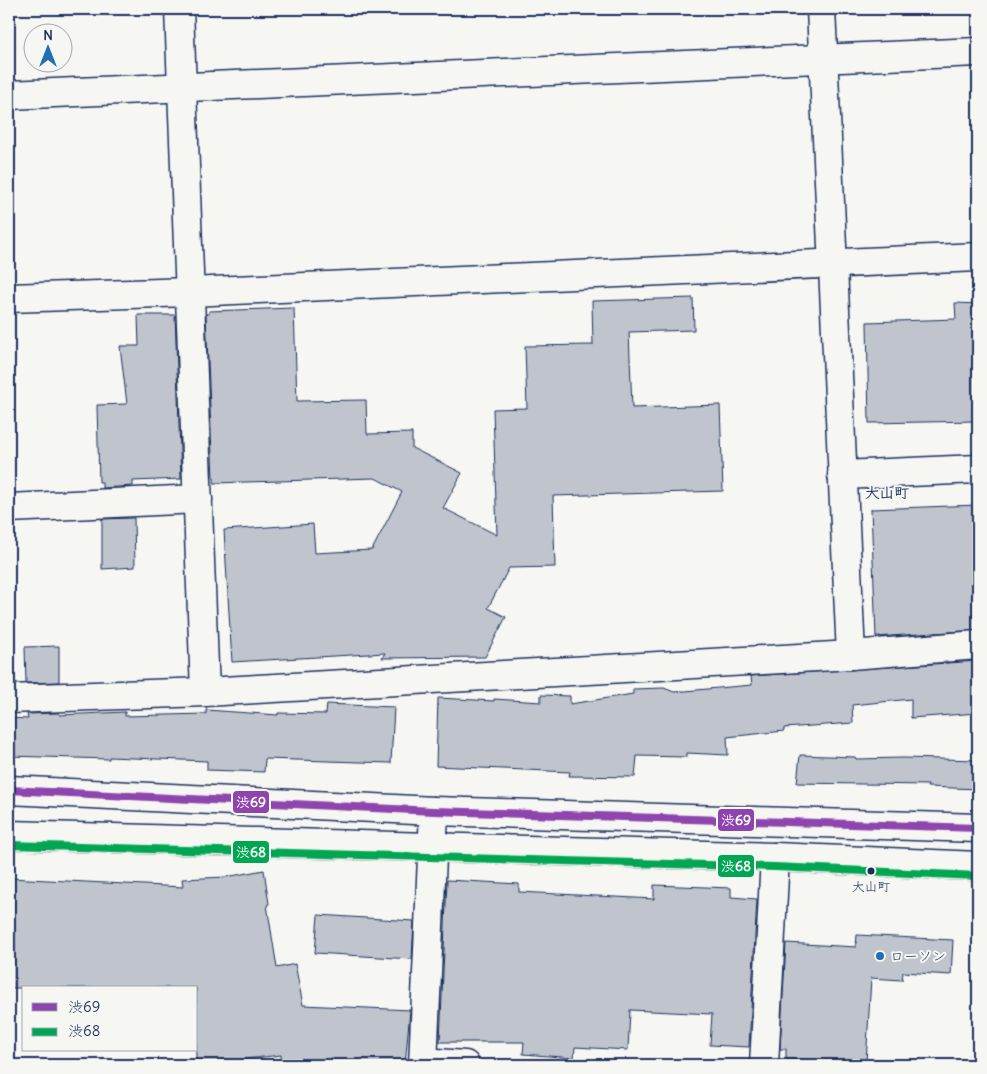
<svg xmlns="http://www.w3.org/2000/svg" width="987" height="1074" font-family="Delius,'Klee One',sans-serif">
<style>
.building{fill:#c0c4cd;stroke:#1b2f5e}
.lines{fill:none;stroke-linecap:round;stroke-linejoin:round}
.minor-casing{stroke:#1b2f5e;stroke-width:31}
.major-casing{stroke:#1b2f5e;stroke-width:31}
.minor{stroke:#f6f6f2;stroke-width:28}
.major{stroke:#f6f6f2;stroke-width:28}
.bus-1-casing{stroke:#f6f6f2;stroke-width:11}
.bus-2-casing{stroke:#f6f6f2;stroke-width:11}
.bus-1{stroke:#8e44ad;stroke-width:8}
.bus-2{stroke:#00a651;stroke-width:8}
.bus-dot{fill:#1b2f5e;stroke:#f6f6f2;stroke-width:2}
.poi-dot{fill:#1f6fb2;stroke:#f6f6f2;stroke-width:2}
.labels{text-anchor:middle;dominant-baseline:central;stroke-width:4;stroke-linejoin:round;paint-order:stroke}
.bus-label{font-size:13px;fill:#1b2f5e;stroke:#f6f6f2}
.poi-label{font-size:14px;fill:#1b2f5e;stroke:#f6f6f2;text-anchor:start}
.neighbourhood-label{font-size:15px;font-weight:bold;fill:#1b2f5e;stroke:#f6f6f2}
.line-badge{stroke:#f6f6f2;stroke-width:2}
.badge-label{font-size:14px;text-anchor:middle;font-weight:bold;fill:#fff}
</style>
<rect width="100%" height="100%" fill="#f6f6f2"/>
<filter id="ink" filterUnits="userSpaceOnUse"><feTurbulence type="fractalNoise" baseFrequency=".02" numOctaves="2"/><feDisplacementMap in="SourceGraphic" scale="10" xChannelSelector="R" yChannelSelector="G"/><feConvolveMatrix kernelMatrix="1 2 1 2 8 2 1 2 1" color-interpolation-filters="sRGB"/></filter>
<g filter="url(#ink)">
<g class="building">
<path d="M693 298 694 330 629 332 632 408 720 405 723 491 553 496 555 567 509 568 488 608 506 617 485 657 382 658 385 653 232 662 224 530 313 524 315 553 372 550 402 492 375 478 214 483V478H213L206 314H209V311L294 308 297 401 366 400 367 434 412 433V448L462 473 443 508 497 535 493 409 527 408 525 346 593 345 592 301Z"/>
<path d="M955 303 978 304V421L869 423 867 322 956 319Z"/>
<path d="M138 315H175L181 479 133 481V486L102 488V482H99L97 405 127 404 120 346H139Z"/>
<path d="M978 505V630L876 637 871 509Z"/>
<path d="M134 518 135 567 102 569V519Z"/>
<path d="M59 646V682L26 683 25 647Z"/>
<path d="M978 661V713L911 718V699L852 705 853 723 784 728V731L727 737 728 755 687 753V757L637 756 635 777 569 776 570 772 436 766 438 698 494 701V699L541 702V695L570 696V704L633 694V689L664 688 674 692 752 685 751 676Z"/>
<path d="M327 704 394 707 391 763 265 759 264 772 207 770V761L109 757V759L9 756V718L28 719 27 714 59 713 60 715 125 712V716L206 714V710L278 715V713L326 714Z"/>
<path d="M800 755 855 757 856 759 903 758 978 760V789L927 787 928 785 797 783Z"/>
<path d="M264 870 269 904 267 905 277 968 295 964 303 1005 410 1010 405 1065H309L281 1063V1055L221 1062 222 1065H196V988H9V878L183 887 182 879 226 877Z"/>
<path d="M447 880 519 884V892L654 899V885L731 888V897L757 899 749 1047 710 1045 712 1014 630 1010 628 1050 575 1047 574 1058 523 1054 524 1042H440Z"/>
<path d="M318 915 414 921 412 959 315 953Z"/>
<path d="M857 935 953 940 951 975 903 972 902 980 871 978 866 1063 786 1059V1049H780L786 943 856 947Z"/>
</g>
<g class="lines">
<defs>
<g id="minor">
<path d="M179 9 205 692"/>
<path d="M821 9 851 655"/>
<path d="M9 95 978 52"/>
<path d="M9 298 190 292 978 257"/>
<path d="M842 475 978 469"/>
<path d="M9 508 198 499"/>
<path d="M9 699 205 692 851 655 978 645"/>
<path d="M423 1062 465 1065"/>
<path d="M423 1065 434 811"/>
<path d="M764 1065 775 857"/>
</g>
<g id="major">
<path d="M9 790 434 811 978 828"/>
<path d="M9 835 775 857 978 866"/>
</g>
</defs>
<use href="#minor" class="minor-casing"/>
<use href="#major" class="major-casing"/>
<use href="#minor" class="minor"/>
<use href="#major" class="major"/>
<defs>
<path id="bus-1" d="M9 790 434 811 978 828"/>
<path id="bus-2" d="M9 845 775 867 978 876"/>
</defs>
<use href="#bus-1" class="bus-1-casing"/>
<use href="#bus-2" class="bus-2-casing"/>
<use href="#bus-1" class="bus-1"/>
<use href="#bus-2" class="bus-2"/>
</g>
</g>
<circle class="bus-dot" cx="871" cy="871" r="4.5"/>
<circle class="poi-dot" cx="880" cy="956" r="5"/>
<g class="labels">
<g class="bus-label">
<text x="871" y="886">大山町</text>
</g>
<g class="poi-label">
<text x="890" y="956">ローソン</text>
</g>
<g class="neighbourhood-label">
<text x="887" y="492">大山町</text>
</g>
</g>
<g class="line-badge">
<rect x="232" y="790" width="38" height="24" rx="5" fill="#8e44ad"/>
<rect x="717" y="808" width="38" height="24" rx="5" fill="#8e44ad"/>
<rect x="232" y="840" width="38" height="24" rx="5" fill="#00a651"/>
<rect x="717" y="854" width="38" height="24" rx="5" fill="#00a651"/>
</g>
<g class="badge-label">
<text x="251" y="807">渋69</text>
<text x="736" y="825">渋69</text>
<text x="251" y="857">渋68</text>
<text x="736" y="871">渋68</text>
</g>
<rect width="987" height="1074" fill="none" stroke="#f6f6f2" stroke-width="30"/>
<rect x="15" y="15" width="957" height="1044" fill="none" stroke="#1b2f5e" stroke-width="2" filter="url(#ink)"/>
<rect x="22" y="986" width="175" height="65" fill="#f6f6f2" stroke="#9ea6b7"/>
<rect x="32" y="1003" width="25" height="8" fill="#8e44ad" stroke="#9ea6b7"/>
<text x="68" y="1012" font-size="15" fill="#1b2f5e">渋69</text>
<rect x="32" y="1028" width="25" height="8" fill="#00a651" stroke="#9ea6b7"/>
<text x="68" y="1036" font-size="15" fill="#1b2f5e">渋68</text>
<g transform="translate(48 48)"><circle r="24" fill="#f6f6f2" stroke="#9ea6b7"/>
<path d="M0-4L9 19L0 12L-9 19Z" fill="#1f6fb2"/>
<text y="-8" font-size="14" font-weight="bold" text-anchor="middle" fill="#1b2f5e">N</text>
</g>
</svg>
